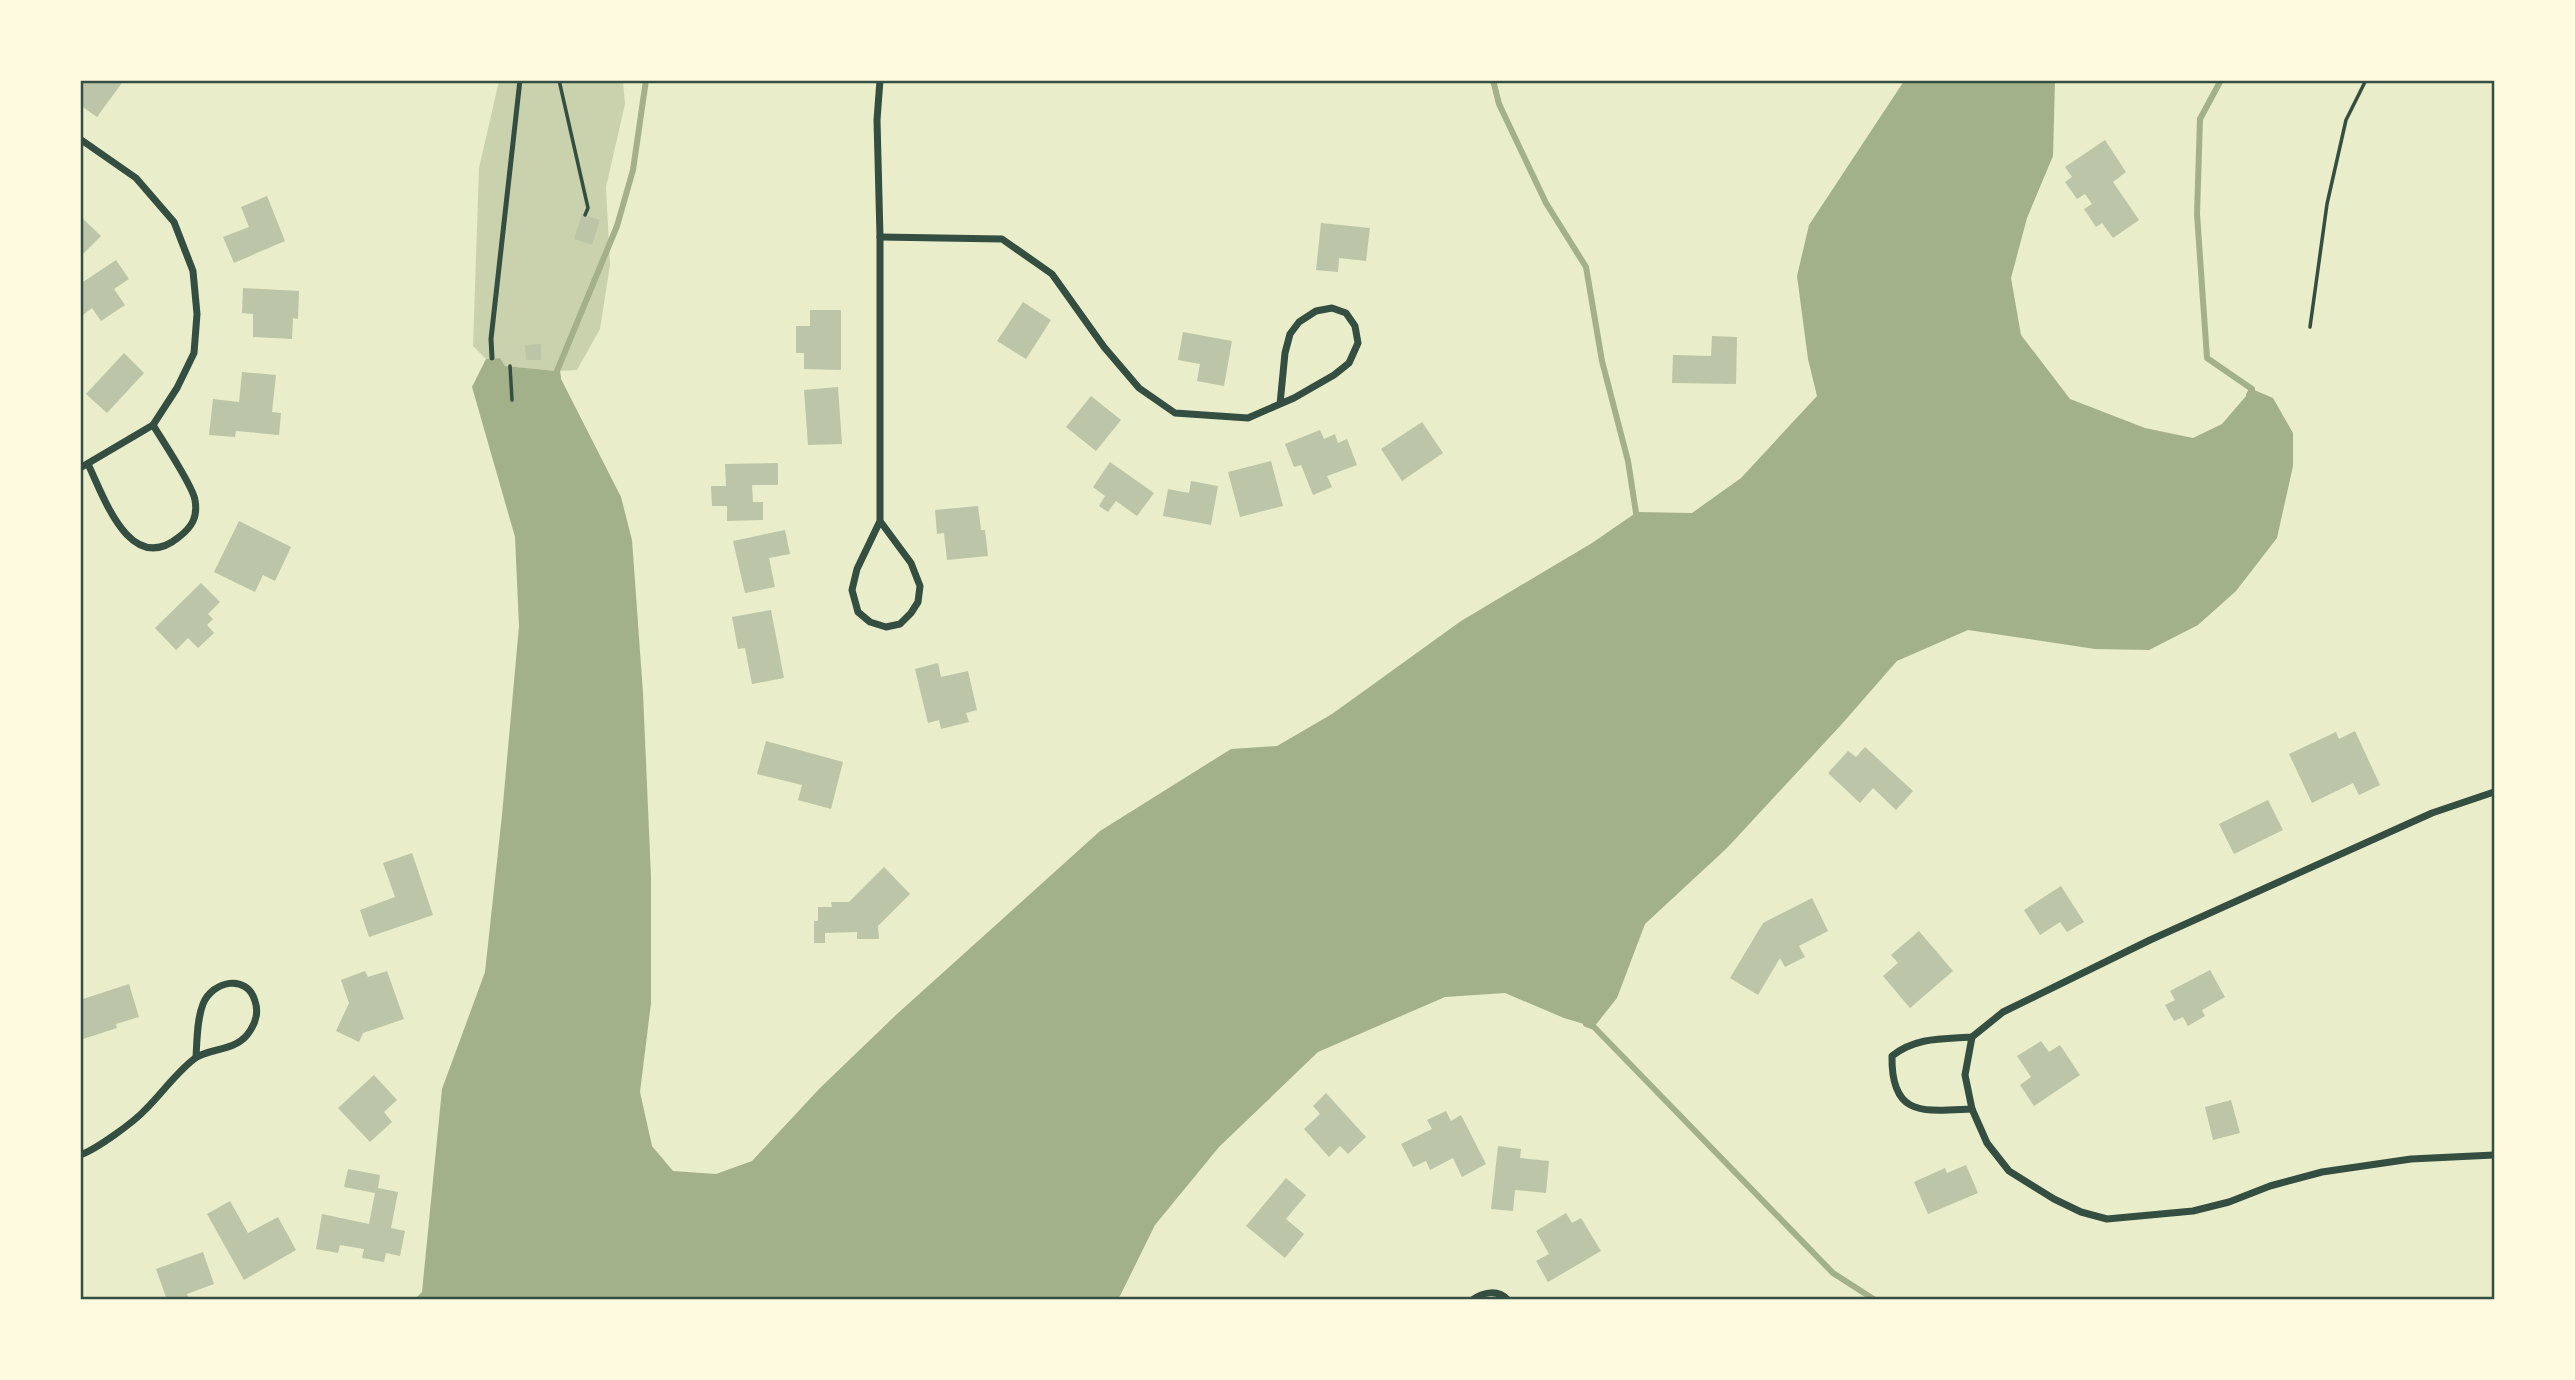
<svg xmlns="http://www.w3.org/2000/svg" width="2575" height="1380" font-family="'Titillium Web',sans-serif">
<style>
.green{fill:#cad2ad}
.water{fill:#a3b18a}
.lines{fill:none;stroke-linecap:round;stroke-linejoin:round}
.stream{stroke:#a3b18a;stroke-width:6}
.building{fill:#bcc5a7}
.path{stroke:#344e41;stroke-width:3.5}
.service{stroke:#344e41;stroke-width:5}
.minor{stroke:#344e41;stroke-width:7}
.neatline{fill:none;stroke:#344e41;stroke-width:2.5}
</style>
<rect width="100%" height="100%" fill="#e9edc9"/>
<path class="green" d="M499 81H623L625 104 606 187 610 265 600 329 577 370 557 371 505 366 499 358 486 359 473 346 479 168Z"/>
<path class="water" d="M1904 81H2055L2053 156 2027 218 2011 278 2021 335 2070 399 2145 428 2193 438 2222 424 2252 389 2273 398 2293 433V466L2277 538 2236 591 2198 625 2149 650 2095 649 1968 630 1897 661 1841 725 1727 848 1645 924 1617 998 1594 1027 1564 1018 1505 993 1445 997 1318 1052 1219 1147 1155 1225 1120 1296 1117 1299 414 1300 422 1292 442 1089 485 972 502 815 519 626 515 537 472 387 486 359 500 358 505 366 557 371 621 497 632 540 643 693 651 877V1003L640 1092 652 1146 673 1171 716 1174 752 1161 820 1088 897 1014 1100 831 1231 749 1277 746 1332 714 1461 621 1592 543 1637 512 1692 513 1741 478 1817 396 1808 359 1797 276 1809 225Z"/>
<g class="lines">
<g class="stream">
<path d="M1493 80 1499 104 1546 203 1586 267 1602 361 1628 461 1637 519"/>
<path d="M2221 80 2200 119 2197 214 2207 358 2252 389 2249 395"/>
<path d="M558 378 557 371 617 226 633 170 646 80"/>
<path d="M1586 1024 1594 1027 1833 1273 1875 1300"/>
</g>
</g>
<g class="building">
<path d="M80 80H124L97 117 80 105Z"/>
<path d="M2105 140 2126 172 2113 182 2139 220 2113 238 2102 223 2096 227 2084 209 2092 204 2085 194 2077 199 2065 182 2072 177 2065 167Z"/>
<path d="M267 196 285 241 234 263 223 237 249 227 241 207Z"/>
<path d="M582 214 600 220 592 245 574 239Z"/>
<path d="M80 216 101 236 80 257Z"/>
<path d="M1321 223 1370 228 1366 261 1339 258 1338 272 1316 270Z"/>
<path d="M116 260 129 279 114 289 125 305 101 321 92 308 83 315 80 312V284Z"/>
<path d="M243 288 299 291 298 319 293 318 292 339 253 337V314L242 313Z"/>
<path d="M1023 302 1051 320 1026 359 997 341Z"/>
<path d="M810 310H841V370L804 369V353H796V326H810Z"/>
<path d="M1183 332 1232 341 1224 386 1197 381 1200 364 1178 360Z"/>
<path d="M1712 336 1737 337 1736 384 1672 383 1673 355 1711 356Z"/>
<path d="M541 344V360H526L525 345Z"/>
<path d="M124 353 144 373 107 413 86 394Z"/>
<path d="M242 372 276 375 272 412 281 413 279 435 236 431 235 437 209 435 213 399 239 402Z"/>
<path d="M838 387 842 444 808 445 804 390Z"/>
<path d="M1091 396 1121 420 1096 451 1066 427Z"/>
<path d="M1422 422 1443 453 1402 481 1381 449Z"/>
<path d="M1320 430 1324 439 1335 434 1338 443 1347 439 1357 465 1327 476 1332 487 1313 495 1301 465 1294 467 1285 444Z"/>
<path d="M1271 461 1283 506 1240 517 1228 472Z"/>
<path d="M1110 462 1154 493 1137 516 1116 501 1108 512 1099 506 1105 496 1093 487Z"/>
<path d="M778 463V485H752L753 502H763V520L727 521V506H712L711 486H726L725 464Z"/>
<path d="M1191 481 1218 486 1211 525 1163 516 1168 489 1189 493Z"/>
<path d="M978 506 981 530H985L988 556 947 560 944 533 937 534 935 510Z"/>
<path d="M239 521 291 547 275 581 263 575 255 592 214 572Z"/>
<path d="M785 530 790 554 769 558 775 587 745 593 733 541Z"/>
<path d="M201 583 220 602 208 614 213 619 207 625 214 633 198 648 188 638 176 650 155 628Z"/>
<path d="M771 610 784 678 752 684 745 648 738 649 732 617Z"/>
<path d="M938 663 941 677 968 671 977 710 966 713 969 722 941 729 939 720 928 723 915 669Z"/>
<path d="M2355 731 2380 785 2359 795 2353 783 2312 803 2289 754 2336 732 2339 739Z"/>
<path d="M766 741 843 762 831 809 798 800 802 785 757 774Z"/>
<path d="M1865 747 1913 791 1896 810 1873 788 1860 803 1828 773 1848 751 1856 757Z"/>
<path d="M2268 800 2283 830 2234 854 2219 824Z"/>
<path d="M412 853 433 915 369 937 360 910 395 897 383 863Z"/>
<path d="M884 867 910 894 878 926 879 939H857V932L825 933V943H814V921H818V907H832L831 902H849Z"/>
<path d="M2061 886 2084 922 2067 932 2060 922 2040 935 2024 910Z"/>
<path d="M1812 898 1828 931 1799 946 1805 957 1785 967 1780 958 1758 995 1730 978 1763 923Z"/>
<path d="M1919 931 1953 971 1910 1008 1883 976 1898 963 1891 955Z"/>
<path d="M2210 970 2225 997 2202 1010 2205 1016 2188 1026 2183 1017 2174 1021 2165 1005 2175 1000 2170 991Z"/>
<path d="M365 971 368 977 387 971 404 1019 363 1033 359 1042 336 1031 349 1003 341 980Z"/>
<path d="M129 984 139 1017 116 1024 117 1028 80 1040V1000Z"/>
<path d="M2041 1041 2049 1052 2060 1045 2080 1075 2034 1106 2020 1085 2031 1077 2017 1056Z"/>
<path d="M374 1075 397 1100 384 1112 392 1122 370 1142 338 1108Z"/>
<path d="M1326 1093 1366 1137 1348 1154 1340 1146 1329 1157 1304 1129 1320 1114 1313 1106Z"/>
<path d="M2231 1100 2240 1133 2213 1140 2205 1107Z"/>
<path d="M1446 1111 1451 1121 1461 1115 1486 1164 1462 1177 1453 1158 1430 1170 1426 1161 1413 1167 1401 1144 1432 1129 1427 1120Z"/>
<path d="M1498 1146 1521 1149 1520 1158 1549 1161 1546 1193 1515 1190 1513 1211 1491 1209Z"/>
<path d="M1966 1165 1978 1193 1928 1214 1914 1182 1945 1168 1947 1173Z"/>
<path d="M348 1169 380 1175 378 1188 398 1192 391 1228 405 1231 400 1256 386 1253 384 1262 362 1258 364 1249 340 1245 338 1253 316 1249 322 1214 369 1224 375 1193 344 1187Z"/>
<path d="M1286 1178 1306 1195 1286 1219 1304 1234 1285 1258 1246 1226Z"/>
<path d="M230 1201 248 1233 278 1217 296 1250 244 1280 207 1214Z"/>
<path d="M1566 1213 1572 1223 1581 1218 1601 1251 1548 1282 1536 1261 1549 1254 1536 1231Z"/>
<path d="M203 1252 214 1284 187 1294 189 1300H167L156 1269Z"/>
</g>
<g class="lines">
<g class="path">
<path d="M559 80 588 208 585 215"/>
<path d="M2310 327 2327 204 2346 120 2366 80"/>
<path d="M510 366 512 400"/>
</g>
<path class="service" d="M492 358 491 339 520 80"/>
<g class="minor">
<path d="M80 139 136 178 174 222 193 271 197 314 194 353 177 388 153 425 80 468"/>
<path d="M880 237 1002 239 1052 274 1104 347 1139 388 1175 413 1248 418 1280 404 1294 398 1334 375 1349 363 1358 343 1355 326 1346 313 1332 308 1316 311 1299 322 1290 334 1285 353 1280 404"/>
<path d="M88 464C104 497 130 577 179 537 192 527 198 517 195 500 193 486 162 440 153 425"/>
<path d="M880 521 911 563 920 586 918 602 911 613 900 624 886 627 870 622 858 612 852 590 857 569 880 521V237L877 120 880 80"/>
<path d="M2494 792 2432 813 2150 940 2003 1012 1972 1037 1965 1075 1972 1109 1987 1143 2009 1171 2054 1199 2081 1212 2107 1219 2193 1211 2229 1202 2270 1186 2322 1172 2411 1159 2494 1155"/>
<path d="M1972 1109C1924 1111 1891 1118 1892 1056 1916 1037 1943 1039 1972 1037"/>
<path d="M80 1155C97 1149 134 1122 146 1109 162 1093 176 1073 194 1059 207 1048 233 1052 247 1035 255 1025 259 1013 255 1001 247 973 212 981 203 1004 197 1019 197 1040 196 1057"/>
<path d="M1472 1300C1483 1292 1498 1289 1508 1300"/>
</g>
</g>
<rect width="2575" height="1380" fill="none" stroke="#fefae0" stroke-width="164"/>
<rect x="82" y="82" width="2411" height="1216" class="neatline"/>
</svg>
